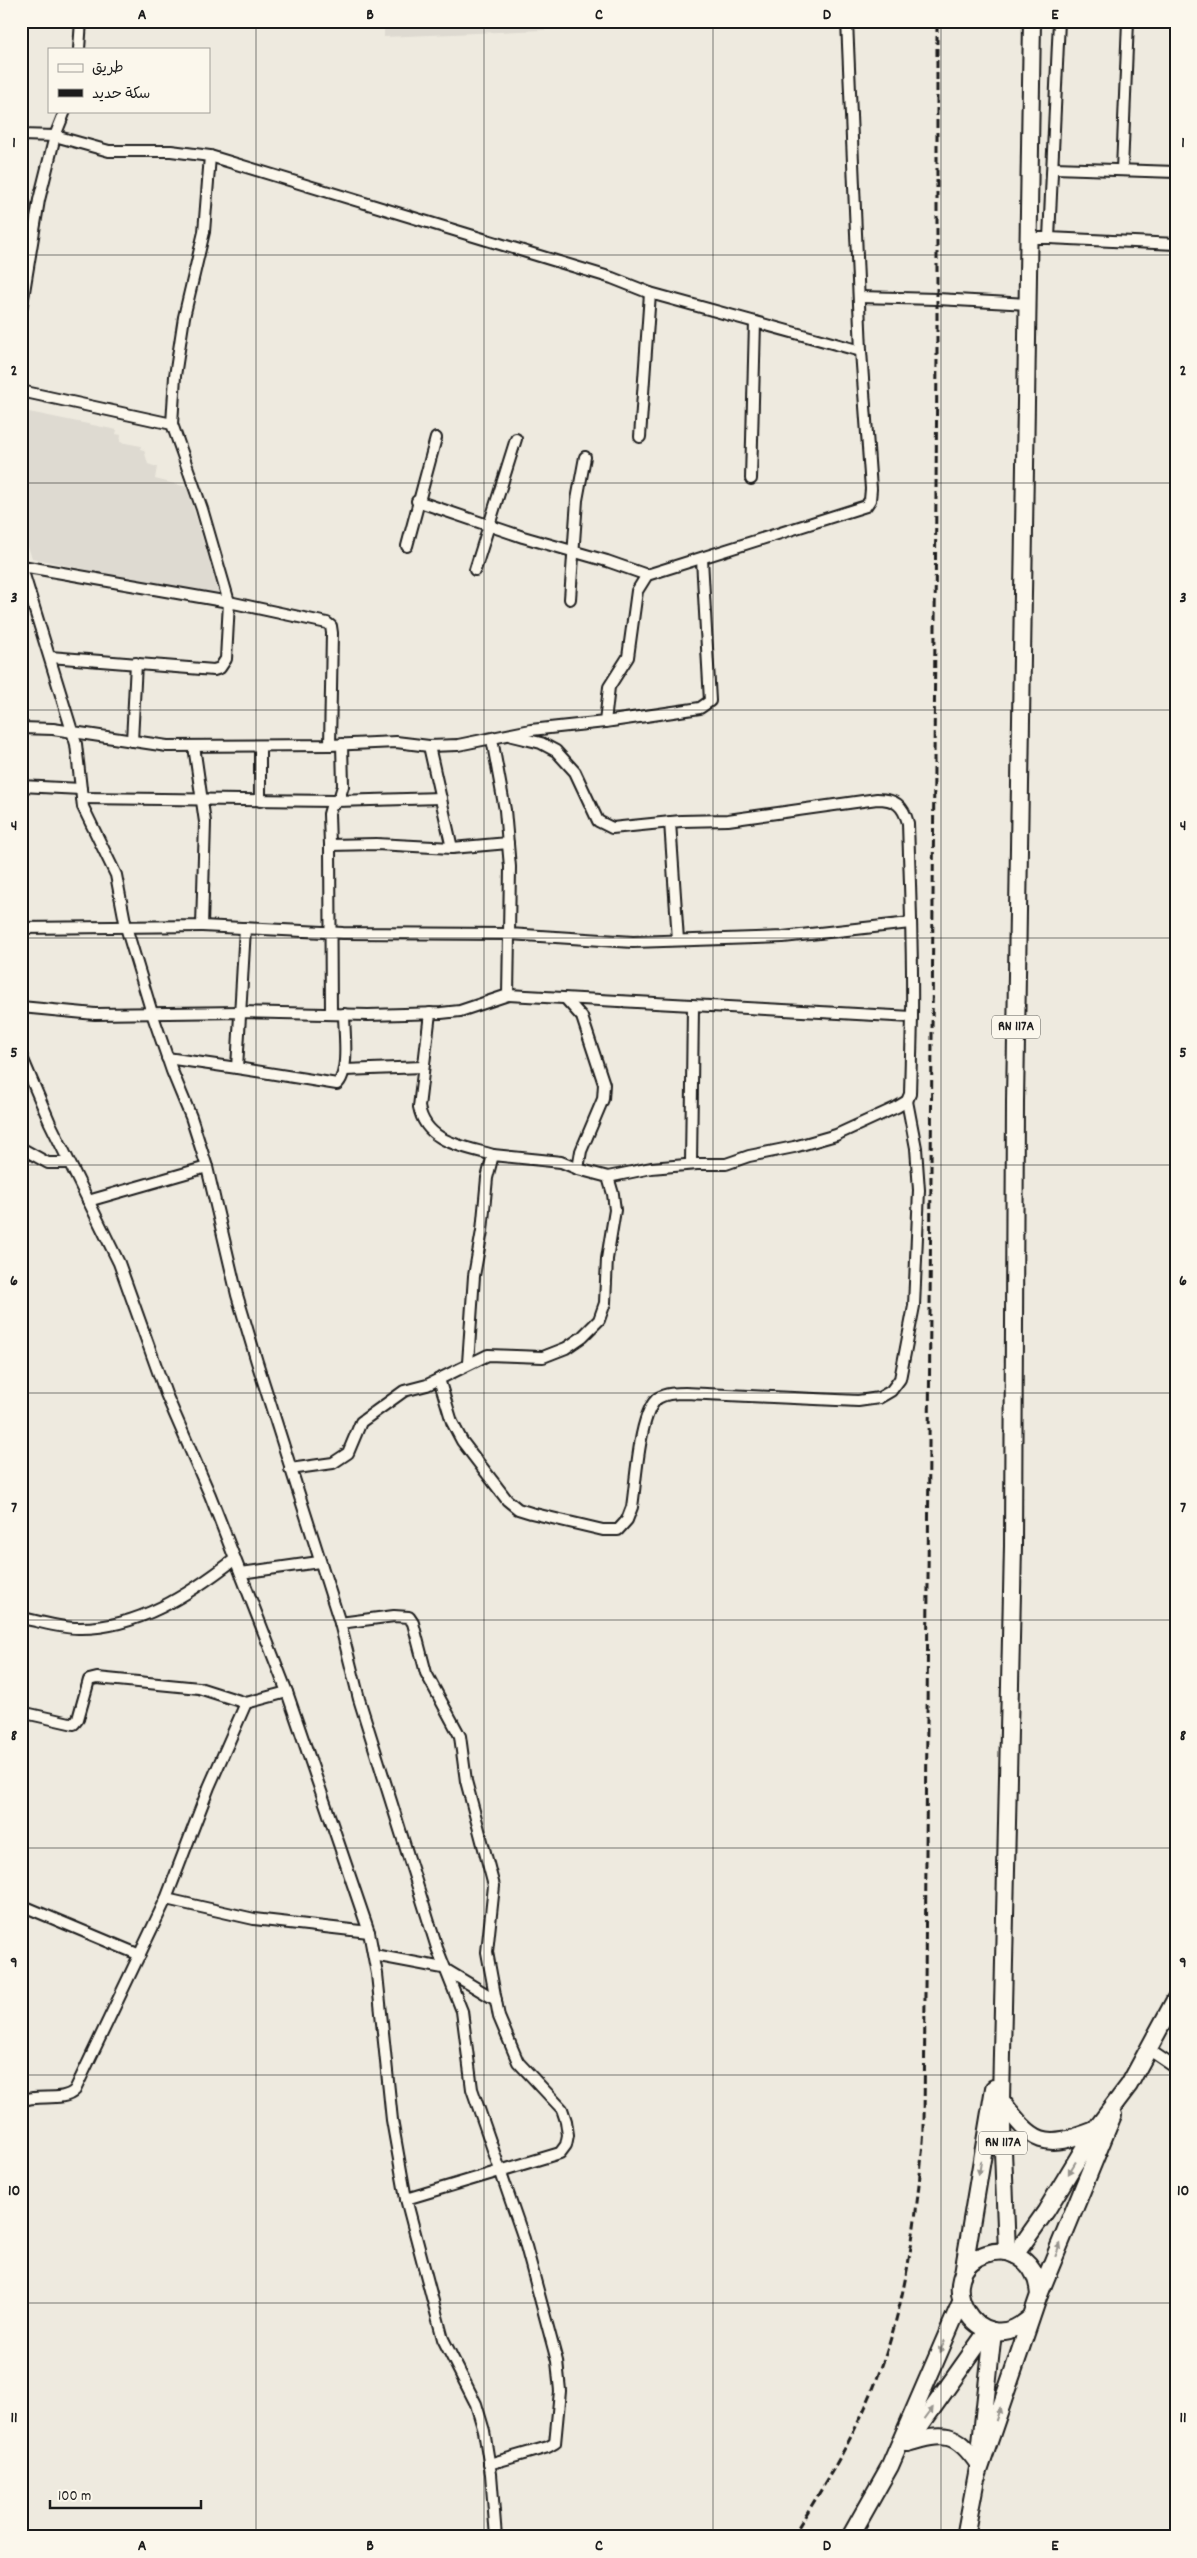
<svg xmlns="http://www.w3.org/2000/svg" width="1197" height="2558" font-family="Dekko,'Playpen Sans Arabic',sans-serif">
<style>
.built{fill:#dedad1}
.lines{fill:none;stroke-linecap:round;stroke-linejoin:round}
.street-casing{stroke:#1c1c1c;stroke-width:14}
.primary-casing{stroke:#1c1c1c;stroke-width:20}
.street{stroke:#fbf7ec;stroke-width:10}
.primary{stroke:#fbf7ec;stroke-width:16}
.rail{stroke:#1c1c1c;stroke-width:3;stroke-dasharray:8 4;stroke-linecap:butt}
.oneway{fill:#97948e}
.grid{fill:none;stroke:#1c1c1c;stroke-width:1;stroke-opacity:0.55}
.labels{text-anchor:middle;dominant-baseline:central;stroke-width:4.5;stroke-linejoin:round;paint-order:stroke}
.shield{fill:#fbf7ec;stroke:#5f5e5a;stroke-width:1}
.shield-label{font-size:14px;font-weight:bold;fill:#1c1c1c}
.neatline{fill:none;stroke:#1c1c1c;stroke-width:2}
.grid-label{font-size:16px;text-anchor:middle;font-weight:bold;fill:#1c1c1c}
</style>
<rect width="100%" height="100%" fill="#eeeadf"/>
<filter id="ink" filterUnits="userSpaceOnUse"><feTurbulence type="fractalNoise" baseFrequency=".02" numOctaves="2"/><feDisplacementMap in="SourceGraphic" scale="10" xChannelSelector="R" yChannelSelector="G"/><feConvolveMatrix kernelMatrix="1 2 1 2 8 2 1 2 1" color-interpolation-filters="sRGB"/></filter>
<g filter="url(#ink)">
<g class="built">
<path d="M384 21H590V28L384 37Z"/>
<path d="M29 412 117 430 116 434 121 435 120 442 141 446 140 449 144 450 148 464 157 467 155 479 187 487 221 599 32 558 21 528V416H28Z"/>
</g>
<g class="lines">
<defs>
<g id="street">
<path d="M1059 21 1049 238 1176 244"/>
<path d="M79 49 81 21"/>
<path d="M21 135 55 136 65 111"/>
<path d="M1054 168 1176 172"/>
<path d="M1122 170 1128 21"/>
<path d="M1028 238H1049"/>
<path d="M859 297 937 299 1027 304"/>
<path d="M21 310 39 200 55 136 109 151H171L210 156 612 278 650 293 861 351"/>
<path d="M21 391 172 424 202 509 229 602 226 659 220 668 214 670 50 657"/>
<path d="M172 424 175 376 184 317 204 232 210 156"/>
<path d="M640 437 650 293"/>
<path d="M751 479 755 322"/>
<path d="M417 501 523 537 607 561 647 575"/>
<path d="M407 546 436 438"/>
<path d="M21 565 76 744 83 807 116 875 126 927 152 1013 172 1071 191 1117 207 1167 237 1295 257 1362 340 1623 359 1699 437 1948 462 2011 472 2089 524 2239 557 2361 560 2391 555 2443 548 2447 489 2464"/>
<path d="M22 566 229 602 327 623 331 626 332 633 330 745"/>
<path d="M475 570 516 439"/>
<path d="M570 599 577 500 585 457"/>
<path d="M605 722 700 708 710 701 702 559"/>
<path d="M21 728 53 729 167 746 330 745 396 742 429 746 458 745 531 730 605 722 609 687 628 657 637 591 647 575 866 506 870 500 871 489 861 351 847 21"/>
<path d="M492 739 505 810 510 867 509 934 633 942 783 937 910 923"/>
<path d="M132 741 136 663"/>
<path d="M342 744 343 786 340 796 331 807 329 814 330 845 376 844 452 848 508 843"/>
<path d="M429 746 452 848"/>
<path d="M21 786 81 789"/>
<path d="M82 798 336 801 441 798"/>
<path d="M260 801V746"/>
<path d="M670 822 678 940"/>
<path d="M330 845 331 1014"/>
<path d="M21 928 202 926 205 822 194 746"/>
<path d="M508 995 912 1017C913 952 910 888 908 823 903 805 895 799 877 799L728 820 681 821 612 828 598 821 575 772 556 751 541 743 512 736"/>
<path d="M21 1007 95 1014 241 1012 368 1015 441 1013 460 1011 508 995 509 934 343 933 202 926"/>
<path d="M430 1013 419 1107C426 1143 463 1146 493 1155"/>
<path d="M21 1055 50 1123 119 1263 166 1394 210 1495 287 1692 369 1932 377 1974 392 2120 406 2199 443 2339 476 2404 484 2431 491 2474 496 2537"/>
<path d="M167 1058 237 1068 245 928"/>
<path d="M237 1068 337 1084C350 1073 344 1031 344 1014"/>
<path d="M345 1070 423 1067"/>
<path d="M21 1148 48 1163H69"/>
<path d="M691 1164 693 1007"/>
<path d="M608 1177 651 1168 697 1164H726L749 1156 794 1147 836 1135 897 1107 907 1101 910 1094 912 1017"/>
<path d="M88 1201 207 1167"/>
<path d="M468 1363 474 1276 482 1231 487 1178 493 1155 561 1162 578 1169"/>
<path d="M439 1379 452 1422 462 1441 507 1500 518 1509 531 1513 603 1530H618L627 1520 632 1507C636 1482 639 1412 658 1398 666 1393 676 1393 685 1393L858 1401 879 1398 891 1391 900 1379 914 1306 919 1190 916 1148 907 1101"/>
<path d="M290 1469 333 1463 348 1453 361 1422 404 1391 427 1385 488 1355 543 1357 566 1348 582 1337 599 1320 605 1303 607 1259 615 1210 613 1194 608 1177 578 1169 581 1151 603 1099 604 1084 582 1017 566 999"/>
<path d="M241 1573 319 1562"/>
<path d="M21 1618C39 1621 59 1628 78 1628 137 1629 190 1594 235 1559"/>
<path d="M340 1623 394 1616 409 1617 413 1623 426 1673 460 1736 466 1781 494 1886 487 1952 499 2017 518 2062 562 2109 566 2121 568 2135 566 2145 560 2153 406 2199"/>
<path d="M21 1712 74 1724 78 1719 89 1680 97 1678 199 1688 246 1703 287 1692"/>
<path d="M166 1899 254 1919 369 1932"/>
<path d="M21 1905 140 1955"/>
<path d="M374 1955 443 1968 496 2000"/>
<path d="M1148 2049 1176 2068"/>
<path d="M21 2101C37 2093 63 2103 75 2090L166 1899 209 1787 246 1703"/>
</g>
<g id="primary">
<path d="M1001 2100C1034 2144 1043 2150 1095 2130"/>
<path d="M1007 2252 1001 2100 1013 1546 1015 1102 1032 21"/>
<path d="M1015 2255 1046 2211 1095 2130 1129 2085 1176 1998"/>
<path d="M963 2273 994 2088"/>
<path d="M1039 2295 1113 2115"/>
<path d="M907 2443C944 2432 956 2431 979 2465"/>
<path d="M908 2443 988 2330"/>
<path d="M981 2443 993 2331"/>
<path d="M977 2477 1039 2295C1038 2278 1032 2263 1015 2255 1006 2250 995 2251 986 2254 929 2272 975 2366 1030 2318"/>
<path d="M850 2537 890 2466 961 2302"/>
<path d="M965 2537 978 2468"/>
</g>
</defs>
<use href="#street" class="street-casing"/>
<use href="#primary" class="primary-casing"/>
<use href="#street" class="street"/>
<use href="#primary" class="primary"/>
<path class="rail" d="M792 2537C824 2486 857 2433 878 2376 908 2298 917 2214 924 2130L937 354V21"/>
</g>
<defs><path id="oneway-solid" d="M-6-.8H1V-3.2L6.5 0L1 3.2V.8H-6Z" transform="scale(1.25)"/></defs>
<g class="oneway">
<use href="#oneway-solid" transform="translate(980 2168) rotate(99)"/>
<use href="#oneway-solid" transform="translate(1072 2168) rotate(121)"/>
<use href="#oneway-solid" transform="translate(1058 2250) rotate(-68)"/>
<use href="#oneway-solid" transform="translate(942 2347) rotate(113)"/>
<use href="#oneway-solid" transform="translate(929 2413) rotate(-54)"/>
<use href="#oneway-solid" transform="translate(998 2414) rotate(-72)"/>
</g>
</g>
<path class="grid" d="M256 21V2537M484 21V2537M713 21V2537M941 21V2537M21 255H1176M21 483H1176M21 710H1176M21 938H1176M21 1165H1176M21 1393H1176M21 1620H1176M21 1848H1176M21 2075H1176M21 2303H1176"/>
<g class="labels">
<g class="shield">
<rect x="992" y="1015.5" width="48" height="23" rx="4"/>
<rect x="979" y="2131.5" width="48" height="23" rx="4"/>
</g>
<g class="shield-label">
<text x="1016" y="1027">RN 117A</text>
<text x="1003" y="2143">RN 117A</text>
</g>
</g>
<rect width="1197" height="2558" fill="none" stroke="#fbf7ec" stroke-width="55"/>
<rect x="48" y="48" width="162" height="65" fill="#fbf7ec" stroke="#a29f99"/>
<rect x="58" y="64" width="25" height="8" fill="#fbf7ec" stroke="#a29f99"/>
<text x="92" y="72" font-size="15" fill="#1c1c1c">طريق</text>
<rect x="58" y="89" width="25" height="8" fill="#1c1c1c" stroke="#a29f99"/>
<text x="92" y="98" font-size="15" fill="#1c1c1c">سكة حديد</text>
<path d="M50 2500v8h151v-8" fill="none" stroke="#1c1c1c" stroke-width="2.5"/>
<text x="58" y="2500" font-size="15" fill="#1c1c1c" stroke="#fbf7ec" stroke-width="4" paint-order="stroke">100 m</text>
<rect x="28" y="28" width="1142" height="2502" class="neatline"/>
<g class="grid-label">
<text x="142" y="19">A</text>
<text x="370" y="19">B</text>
<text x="599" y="19">C</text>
<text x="827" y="19">D</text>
<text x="1055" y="19">E</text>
<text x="14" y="147">1</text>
<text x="1183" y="147">1</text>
<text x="14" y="375">2</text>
<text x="1183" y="375">2</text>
<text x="14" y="602">3</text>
<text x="1183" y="602">3</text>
<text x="14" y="830">4</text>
<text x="1183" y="830">4</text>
<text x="14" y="1057">5</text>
<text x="1183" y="1057">5</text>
<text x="14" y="1285">6</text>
<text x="1183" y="1285">6</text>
<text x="14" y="1512">7</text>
<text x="1183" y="1512">7</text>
<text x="14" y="1740">8</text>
<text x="1183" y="1740">8</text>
<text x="14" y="1967">9</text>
<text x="1183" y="1967">9</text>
<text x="14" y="2195">10</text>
<text x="1183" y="2195">10</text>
<text x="14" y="2422">11</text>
<text x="1183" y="2422">11</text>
<text x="142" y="2550">A</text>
<text x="370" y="2550">B</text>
<text x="599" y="2550">C</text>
<text x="827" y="2550">D</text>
<text x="1055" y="2550">E</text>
</g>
</svg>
